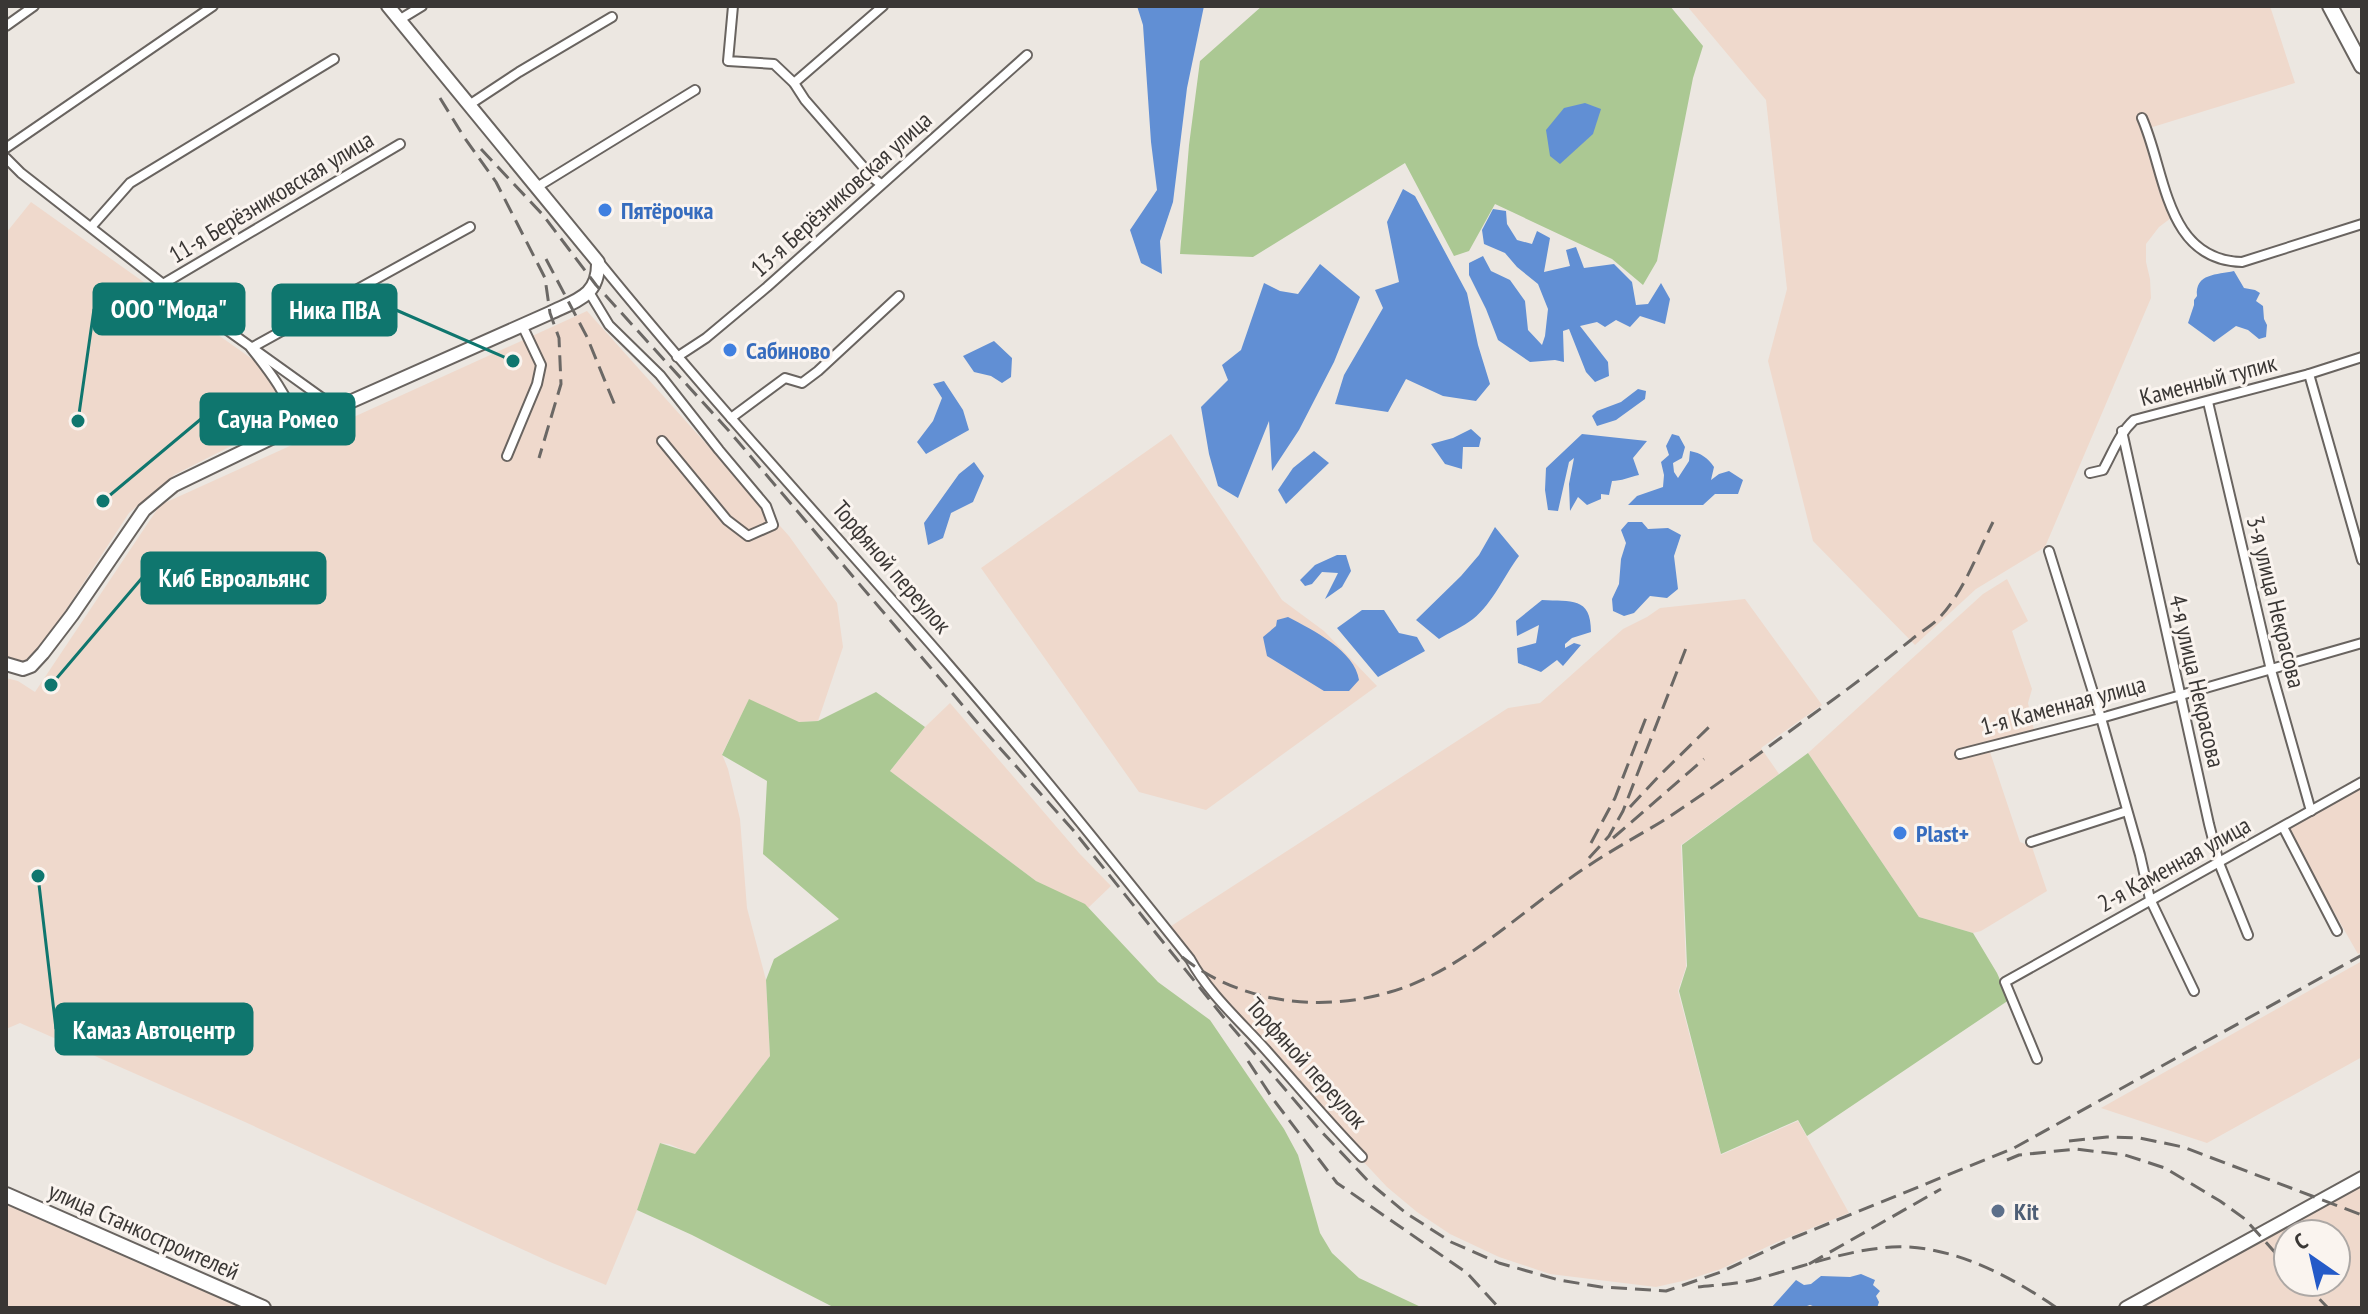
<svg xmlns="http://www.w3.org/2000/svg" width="2368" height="1314" font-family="'PT Sans Narrow',sans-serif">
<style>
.industrial{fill:#efd9cc;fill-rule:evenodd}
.green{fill:#abc893}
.water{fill:#618fd4}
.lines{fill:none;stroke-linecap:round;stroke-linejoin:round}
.street-casing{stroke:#696460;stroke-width:12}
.secondary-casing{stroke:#696460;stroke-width:16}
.primary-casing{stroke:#696460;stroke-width:18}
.street{stroke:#fff;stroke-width:8}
.secondary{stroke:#fff;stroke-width:12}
.primary{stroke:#fff;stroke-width:14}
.rail{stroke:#6b6865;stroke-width:3;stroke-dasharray:16 8;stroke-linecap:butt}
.shop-dot{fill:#3f7fe0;stroke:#faf4ef;stroke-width:3}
.service-dot{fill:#5c6f8a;stroke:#faf4ef;stroke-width:3}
.labels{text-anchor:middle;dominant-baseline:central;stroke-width:6;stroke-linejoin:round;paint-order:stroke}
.street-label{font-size:24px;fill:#3a3735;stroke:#faf4ef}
.shop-label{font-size:24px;font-weight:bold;fill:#366cbe;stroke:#faf4ef;text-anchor:start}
.service-label{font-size:24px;font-weight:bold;fill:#4e5e75;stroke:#faf4ef;text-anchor:start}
.leader{fill:none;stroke:#0f766e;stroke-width:3}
.callout-dot{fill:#0f766e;stroke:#faf4ef;stroke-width:3}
.callout{fill:#0f766e;stroke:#0f766e;stroke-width:3}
.callout-label{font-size:26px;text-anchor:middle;font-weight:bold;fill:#fff}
</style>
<rect width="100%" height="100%" fill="#ece7e1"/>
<g class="industrial">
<path d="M1687 6H2270L2295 83 2143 130 2171 218 2159 227 2146 244V262L2150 279 2151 298 2045 547 1976 589 1915 645 1813 541 1768 361 1787 289 1766 100Z"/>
<path d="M31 202 259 364 277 387 286 405 280 421 174 475 129 513 58 622 27 663H18L6 658V233Z"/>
<path d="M587 311 789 536 837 603 843 647 818 721 798 722 749 700 722 754 728 769 740 819 747 908 766 980 770 1056 695 1155 669 1144 660 1143 637 1210 606 1285 550 1262 245 1122 20 1023 6 1029V678L18 681 35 692 160 505Z"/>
<path d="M1171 434 1282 600 1324 631 1377 686 1206 810 1139 792 981 568Z"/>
<path d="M2007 579 2028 621 2012 631 2032 689 2028 703 2034 730 1987 743 2020 842 2032 847 2047 891 1981 931 1973 933 1919 917 1808 753 1983 594Z"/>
<path d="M1745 599 1822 705 1761 748 1779 774 1681 845 1686 967 1678 991 1721 1155 1798 1121 1849 1213 1775 1243 1721 1269 1687 1280 1656 1287 1550 1274 1499 1257 1450 1234 1417 1212 1387 1187 1303 1097 1165 930 1508 708 1540 703 1623 629 1647 617 1660 608Z"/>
<path d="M950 703 1079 853 1111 886 1088 908 1036 881 890 771 925 727Z"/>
<path d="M2362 787V952L2358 954 2287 830Z"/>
<path d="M2362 961V1057L2207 1143 2101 1108Z"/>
<path d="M2362 1185V1308H2139ZM2288 1234H2336V1282H2288Z"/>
<path d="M6 1199 257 1308H6Z"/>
</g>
<g class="green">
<path d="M1262 6H1670L1703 46 1693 78 1657 261 1643 285 1612 259 1495 204 1469 251 1454 256 1405 163 1253 257 1180 254 1189 145 1200 61Z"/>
<path d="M876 692 925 727 890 771 1036 881 1085 904 1158 982 1210 1020 1284 1129 1298 1155 1320 1233 1332 1253 1359 1278 1423 1308H835L692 1235 637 1210 660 1143 695 1154 770 1056 766 980 774 959 839 919 763 854 767 781 722 755 749 699 799 722 818 721Z"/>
<path d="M1808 753 1919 917 1973 933 1997 973 2009 1000 1807 1136 1798 1120 1721 1154 1679 991 1687 966 1682 845Z"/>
</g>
<g class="water">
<path d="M1137 6H1204L1187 88 1173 202 1160 241 1162 274 1141 263 1130 230 1157 190 1151 142 1143 25Z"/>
<path d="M1585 103 1601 109 1593 134 1560 164 1550 156 1546 130 1564 108Z"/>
<path d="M1403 189 1415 196 1467 293 1478 345 1490 384 1476 401 1443 396 1406 379 1388 412 1335 404 1344 375 1383 308 1375 290 1399 282 1387 222Z"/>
<path d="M1493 209 1506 211 1507 224 1517 240 1532 244 1537 231 1550 238 1544 272 1570 266 1566 250 1576 247 1584 268 1614 264 1632 282 1636 305 1648 304 1661 283 1670 299 1665 324 1640 316 1630 327 1616 320 1605 327 1597 322 1580 326 1608 362 1609 376 1595 382 1586 372 1569 329 1563 331 1564 362 1555 360 1530 362 1498 340 1486 309 1469 275V263L1483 256 1491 271 1510 280 1525 301 1528 330 1542 345 1545 336 1548 309 1538 284 1517 267 1505 253 1484 244 1482 230Z"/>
<path d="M1320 264 1360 297 1334 362 1299 430 1272 471 1269 421 1238 498 1218 486 1209 454 1201 407 1228 380 1222 365 1241 350 1264 283 1280 291 1298 294Z"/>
<path d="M2234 271 2244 288 2255 290 2260 293 2256 301 2263 306 2264 319 2267 325 2266 337 2259 339 2248 330 2236 326 2214 342 2188 323 2194 305V300L2197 296C2195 273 2217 275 2234 271Z"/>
<path d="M994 341 1012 358 1011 377 1002 383 991 376 974 372 963 356Z"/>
<path d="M944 381 963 410 969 430 926 454 917 442 933 421 942 398 933 384Z"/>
<path d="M1638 389 1646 391 1645 399 1616 420 1597 426 1592 416 1597 411 1621 402Z"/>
<path d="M1471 429 1481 438 1479 447H1463L1462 469 1445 464 1431 444 1453 438Z"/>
<path d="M1582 434 1647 441 1633 458 1639 475C1630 477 1621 481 1612 481L1609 495 1601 494V499L1587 505 1578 497 1570 511 1569 484 1574 458 1569 462 1558 511 1548 510 1545 490 1546 468Z"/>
<path d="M1672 434 1679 436 1685 447 1682 458 1673 463 1674 472 1678 478 1689 461 1690 451C1701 453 1708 458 1714 467L1711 480 1719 474 1729 471 1743 480 1738 494H1715L1703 505H1628L1637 496 1663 487 1664 475 1661 462 1669 455 1666 446Z"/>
<path d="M1314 451 1329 463 1286 504 1278 490 1293 468Z"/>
<path d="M974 462 984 476 973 502 951 513 943 538 928 545 924 523 959 474Z"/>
<path d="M1628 522H1642L1648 529 1668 528 1681 535 1674 556 1678 589 1667 598 1650 596 1634 613 1624 616 1613 611 1612 599 1619 584 1621 559 1626 543 1621 530Z"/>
<path d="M1495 527 1519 556C1504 576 1493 603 1473 619 1463 627 1450 632 1439 639L1416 620 1461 576 1479 555Z"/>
<path d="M1337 555H1346L1351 571 1342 587 1325 599 1338 573 1322 572 1312 584 1305 586 1300 580 1315 565Z"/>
<path d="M1542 600C1571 602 1591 596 1591 632L1572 638 1565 644V648L1574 643 1581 645 1563 666 1557 660 1541 672 1518 663 1517 648 1536 643 1539 625 1517 636 1516 621Z"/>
<path d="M1362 610H1384L1399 633 1417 637 1425 651 1378 677 1337 628Z"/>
<path d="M1288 617C1313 630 1355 651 1359 680L1349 691H1324L1267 656 1263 637 1276 626 1277 620Z"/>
<path d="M1861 1274 1875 1280 1873 1285 1880 1291 1876 1296 1879 1302 1877 1308H1818L1810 1305 1801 1308H1771L1796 1280 1804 1285 1811 1284 1821 1276 1850 1277Z"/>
</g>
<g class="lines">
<defs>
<g id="street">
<path d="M733 6 728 61 774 64 794 83 805 100 873 178 881 184"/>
<path d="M399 20 422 6"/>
<path d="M6 26 34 6"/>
<path d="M794 83 883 6"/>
<path d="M469 105 519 72 612 17"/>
<path d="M2142 118C2166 172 2165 260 2242 262L2362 224"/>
<path d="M6 148 213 6"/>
<path d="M6 158 21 173 163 284 336 408"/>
<path d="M537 187 695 90"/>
<path d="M92 226 130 183 334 59"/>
<path d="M599 262C711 400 832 530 948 664 1031 760 1111 860 1190 959 1209 994 1239 1020 1266 1050 1298 1086 1328 1122 1362 1157"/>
<path d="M163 284 400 144"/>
<path d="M589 292 609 325 660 375 719 450 766 506 773 525 748 536 727 520 662 441"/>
<path d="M677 357 706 338 767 287 1027 55"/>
<path d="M2309 374 2362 560"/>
<path d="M2208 402 2271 670 2311 811"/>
<path d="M731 418 785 378 802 383 818 371 899 296"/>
<path d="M298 425C287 395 271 373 251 348L470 227"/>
<path d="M2122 431 2209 824 2219 863 2248 935"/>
<path d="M507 456 537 384 541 365 522 325"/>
<path d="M2090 473 2103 470C2113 452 2119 434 2134 420L2309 374 2362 357"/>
<path d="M2049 551 2101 718 2140 855 2150 899 2194 991"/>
<path d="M1960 754 2101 718 2362 643"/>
<path d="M2283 827 2337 931"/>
<path d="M2031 842 2127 811"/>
<path d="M2037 1059 2005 982 2362 782"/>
</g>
<g id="secondary">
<path d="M6 664 23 669 31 666 43 653 72 615 144 510 174 485 298 425 550 313C577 300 599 296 598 262L388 6"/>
<path d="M2126 1308 2362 1178"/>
</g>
<g id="primary">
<path d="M2330 6 2362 66"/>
<path d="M6 1195 263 1308"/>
</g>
</defs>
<use href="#street" class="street-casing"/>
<use href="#secondary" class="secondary-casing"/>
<use href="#primary" class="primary-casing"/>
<use href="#street" class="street"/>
<use href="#secondary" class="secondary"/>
<use href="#primary" class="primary"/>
<g class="rail">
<path d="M440 98 464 137 496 182 545 278 550 313 559 338 561 384 539 458"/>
<path d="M481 149 543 215 596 285 729 431 982 728 1073 830 1225 1019 1319 1129 1371 1184 1406 1213 1451 1242 1499 1263 1559 1280 1601 1287 1666 1291 1721 1272 1793 1238 2014 1148 2362 955"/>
<path d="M546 259 587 337 616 408"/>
<path d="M1630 807 1660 775 1709 727"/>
<path d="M1613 838 1704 759"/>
<path d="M1591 843 1615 798 1647 715"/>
<path d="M1589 858 1609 836 1623 811 1688 643"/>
<path d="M1182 957C1240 1003 1320 1013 1390 992 1464 971 1524 908 1588 866 1612 850 1636 837 1661 822 1720 784 1777 740 1834 699 1860 680 1886 660 1911 640 1920 632 1932 626 1940 617 1964 591 1977 554 1993 522"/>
<path d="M1248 1061 1273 1099 1337 1183 1467 1273 1499 1308"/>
<path d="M2069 1141 2107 1137 2140 1138 2183 1147 2362 1215"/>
<path d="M2007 1160 2019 1155 2076 1149 2125 1155 2165 1168 2220 1201 2245 1219 2288 1267"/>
<path d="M1809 1264 1941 1189"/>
<path d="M2303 1282 2328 1308"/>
<path d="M1698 1287C1716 1285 1736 1284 1753 1280 1799 1268 1845 1250 1892 1247 1951 1244 2010 1276 2057 1308"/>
</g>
</g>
<g class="shop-dot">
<circle cx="605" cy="210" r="8"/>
<circle cx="730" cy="350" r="8"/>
<circle cx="1900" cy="833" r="8"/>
</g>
<circle class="service-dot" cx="1998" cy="1211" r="8"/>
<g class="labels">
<g class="street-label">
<text transform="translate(841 194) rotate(-42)">13-я Берёзниковская улица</text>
<text transform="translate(271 197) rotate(-31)">11-я Берёзниковская улица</text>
<text transform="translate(2208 380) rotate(-15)">Каменный тупик</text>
<text transform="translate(892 567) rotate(49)">Торфяной переулок</text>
<text transform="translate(2276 602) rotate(76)">3-я улица Некрасова</text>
<text transform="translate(2197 681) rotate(77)">4-я улица Некрасова</text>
<text transform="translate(2063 705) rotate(-15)">1-я Каменная улица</text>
<text transform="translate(2174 864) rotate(-29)">2-я Каменная улица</text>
<text transform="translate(1307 1063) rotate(48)">Торфяной переулок</text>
<text transform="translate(144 1231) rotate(24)">улица Станкостроителей</text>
</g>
<g class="shop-label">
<text x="621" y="210">Пятёрочка</text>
<text x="746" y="350">Сабиново</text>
<text x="1916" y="833">Plast+</text>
</g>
<g class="service-label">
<text x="2014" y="1211">Kit</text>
</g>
</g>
<path class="leader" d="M78 421L94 309M513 361L396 310M103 501L201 419M51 685L142 578M38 876L56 1029"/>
<g class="callout-dot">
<circle cx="78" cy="421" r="8"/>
<circle cx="513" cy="361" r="8"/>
<circle cx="103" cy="501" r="8"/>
<circle cx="51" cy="685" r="8"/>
<circle cx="38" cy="876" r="8"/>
</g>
<g class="callout">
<rect x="94" y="284" width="150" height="50" rx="8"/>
<rect x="273" y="285" width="123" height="50" rx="8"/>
<rect x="201" y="394" width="153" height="50" rx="8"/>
<rect x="142" y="553" width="183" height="50" rx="8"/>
<rect x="56" y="1004" width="196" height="50" rx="8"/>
</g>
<g class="callout-label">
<text x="169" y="318">ООО "Мода"</text>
<text x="335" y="319">Ника ПВА</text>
<text x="278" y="428">Сауна Ромео</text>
<text x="234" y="587">Киб Евроальянс</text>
<text x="154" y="1039">Камаз Автоцентр</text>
</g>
<rect width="2368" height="1314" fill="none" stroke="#3a3735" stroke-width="16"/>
<g transform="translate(2312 1258) rotate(326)"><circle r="38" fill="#faf4ef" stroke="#ada8a5" stroke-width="2"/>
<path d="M0-6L14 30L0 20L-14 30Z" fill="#245ac8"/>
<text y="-12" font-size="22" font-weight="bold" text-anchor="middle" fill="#3a3735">С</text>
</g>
</svg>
